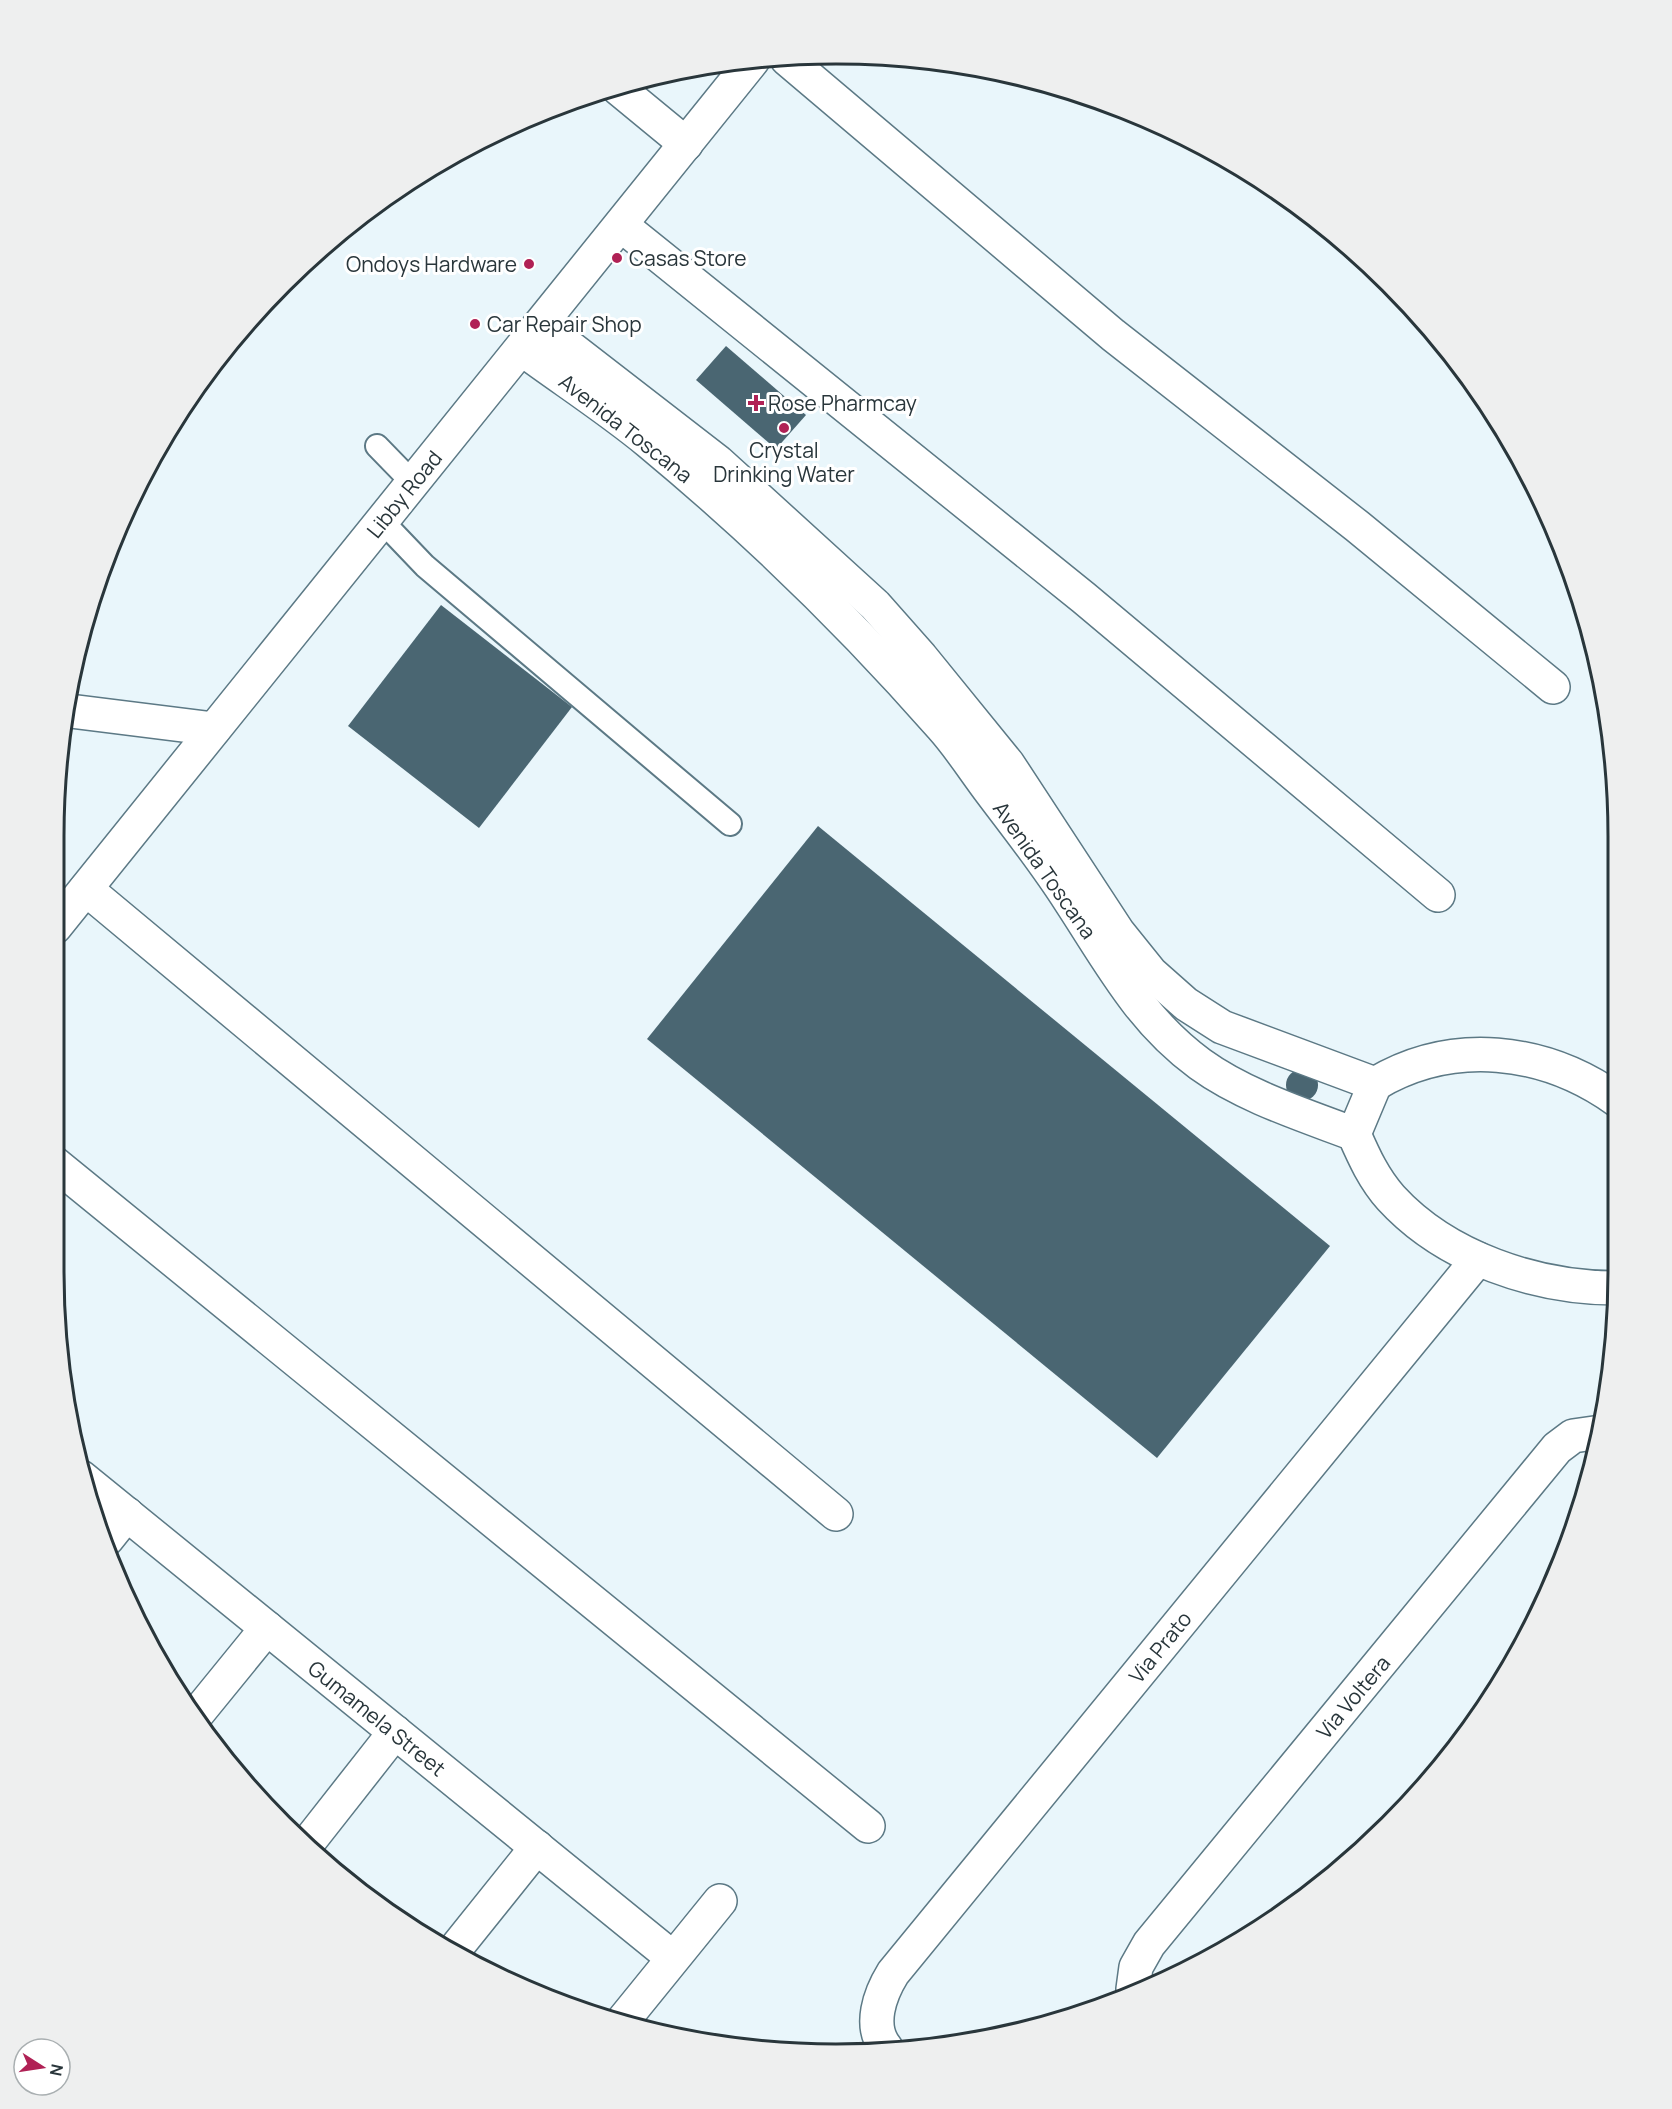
<svg xmlns="http://www.w3.org/2000/svg" width="1672" height="2109" font-family="Manrope,sans-serif">
<style>
.building{fill:#4a6672}
.lines{fill:none;stroke-linecap:round;stroke-linejoin:round}
.lane-casing{stroke:#5c7985;stroke-width:26}
.street-casing{stroke:#5c7985;stroke-width:36}
.secondary-casing{stroke:#5c7985;stroke-width:36}
.lane{stroke:#fff;stroke-width:22}
.street{stroke:#fff;stroke-width:33}
.secondary{stroke:#fff;stroke-width:33}
.poi-dot{fill:#b02155;stroke:#fff;stroke-width:2}
.labels{text-anchor:middle;dominant-baseline:central;stroke-width:6;stroke-linejoin:round;paint-order:stroke}
.poi-label{font-size:21px;fill:#29363b;stroke:#fff;text-anchor:start}
.street-label{font-size:21px;fill:#29363b;stroke:#fff}
.rim{fill:none;stroke:#29363b;stroke-width:3}
</style>
<rect width="100%" height="100%" fill="#e9f6fb"/>
<g class="building">
<path d="M726 346 806 415 776 449 696 380Z"/>
<path d="M441 605 572 707 479 828 348 726Z"/>
<path d="M818 826 1330 1246 1157 1458 647 1039Z"/>
<circle cx="1302" cy="1085" r="16"/>
</g>
<g class="lines">
<defs>
<g id="lane">
<path d="M377 446 413 483"/>
<path d="M382 521 425 566 730 824"/>
</g>
<g id="street">
<path d="M787 59 1113 335 1357 526 1553 687"/>
<path d="M618 88 686 144"/>
<path d="M621 225 1084 598 1438 895"/>
<path d="M541 325 718 462 875 605 921 657 1008 764 1118 932 1151 973 1186 1004 1222 1027 1375 1084"/>
<path d="M522 349C564 380 609 409 649 442 754 529 852 624 942 727 960 747 975 771 991 792 1018 828 1046 863 1070 901 1110 962 1140 1020 1200 1064 1244 1096 1304 1115 1354 1134 1364 1157 1374 1179 1391 1198 1446 1258 1536 1288 1617 1288"/>
<path d="M70 711 214 729"/>
<path d="M86 889 836 1514"/>
<path d="M1375 1084C1452 1038 1544 1048 1617 1100"/>
<path d="M1354 1134 1375 1084"/>
<path d="M54 1163 868 1826"/>
<path d="M81 1477 673 1958"/>
<path d="M107 1539 127 1514"/>
<path d="M197 1714 267 1628"/>
<path d="M307 1844 395 1732"/>
<path d="M452 1953 537 1847"/>
<path d="M1133 1989 1136 1967 1149 1944 1557 1448 1573 1436 1601 1432"/>
<path d="M621 2023 720 1901"/>
<path d="M886 2048C868 2026 880 1994 893 1973L1478 1259"/>
</g>
<path id="secondary" d="M55 927 753 60"/>
</defs>
<use href="#lane" class="lane-casing"/>
<use href="#street" class="street-casing"/>
<use href="#secondary" class="secondary-casing"/>
<use href="#lane" class="lane"/>
<use href="#street" class="street"/>
<use href="#secondary" class="secondary"/>
</g>
<g class="poi-dot">
<circle cx="617" cy="258" r="6"/>
<circle cx="529" cy="264" r="6"/>
<circle cx="475" cy="324" r="6"/>
<path d="M753 394h6v6h6v6h-6v6h-6v-6h-6v-6h6z"/>
<circle cx="784" cy="428" r="6"/>
</g>
<g class="labels">
<g class="poi-label">
<text x="629" y="258">Casas Store</text>
<text x="517" y="264" text-anchor="end">Ondoys Hardware</text>
<text x="487" y="324">Car Repair Shop</text>
<text x="768" y="403">Rose Pharmcay</text>
<text x="784" y="450" text-anchor="middle">Crystal<tspan x="784" dy="24">Drinking Water</tspan></text>
</g>
<g class="street-label">
<text transform="translate(626 428) rotate(38)">Avenida Toscana</text>
<text transform="translate(404 494) rotate(-51)">Libby Road</text>
<text transform="translate(1045 870) rotate(55)">Avenida Toscana</text>
<text transform="translate(1160 1647) rotate(-51)">Via Prato</text>
<text transform="translate(1353 1697) rotate(-50)">Via Voltera</text>
<text transform="translate(377 1718) rotate(39)">Gumamela Street</text>
</g>
</g>
<path d="M0 0H1672V2109H0ZM836 64H836A772 772 0 0 1 1608 836V1272A772 772 0 0 1 836 2044H836A772 772 0 0 1 64 1272V836A772 772 0 0 1 836 64Z" fill="#eeefef" fill-rule="evenodd"/>
<path class="rim" d="M836 64H836A772 772 0 0 1 1608 836V1272A772 772 0 0 1 836 2044H836A772 772 0 0 1 64 1272V836A772 772 0 0 1 836 64Z"/>
<g transform="translate(42 2067) rotate(102)"><circle r="28" fill="#ffffff" stroke="#a9afb1" stroke-width="1.5"/>
<path d="M0-4.5L10 22L0 15L-10 22Z" fill="#b02155"/>
<text y="-9" font-size="16" font-weight="bold" text-anchor="middle" fill="#29363b">N</text>
</g>
</svg>
